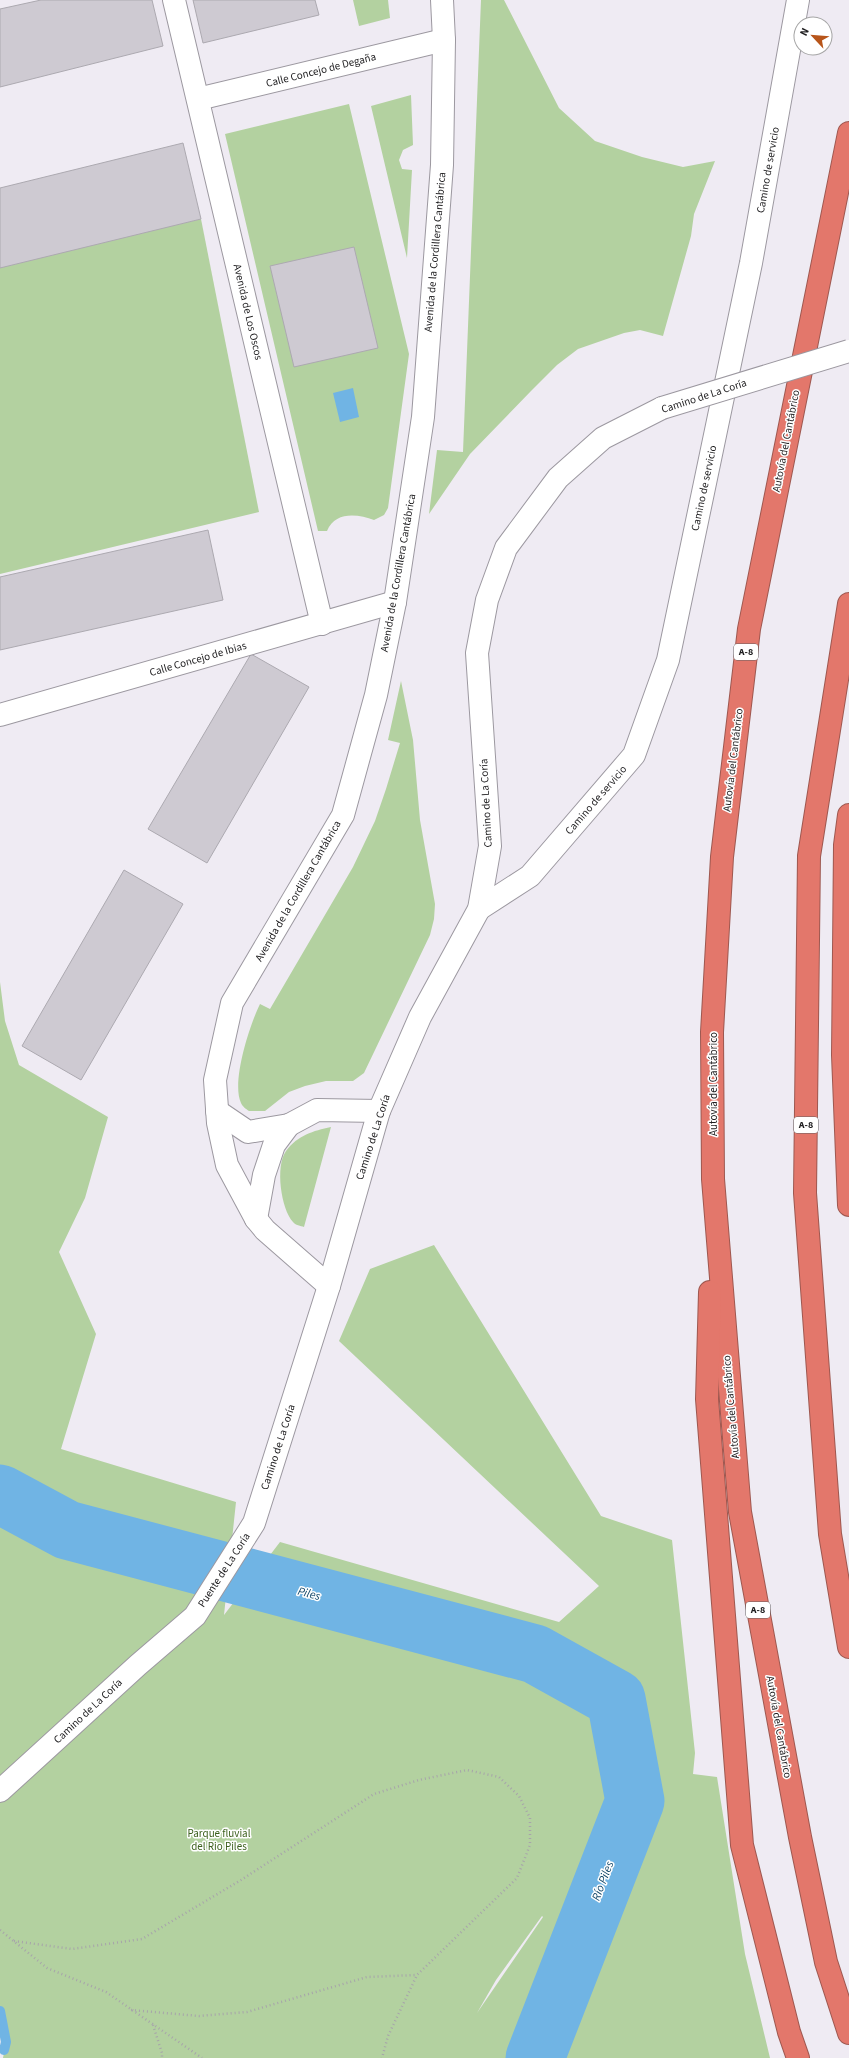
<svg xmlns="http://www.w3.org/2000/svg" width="849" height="2058" font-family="'Source Sans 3',sans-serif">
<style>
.green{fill:#b3d1a0;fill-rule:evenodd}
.water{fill:#70b4e4}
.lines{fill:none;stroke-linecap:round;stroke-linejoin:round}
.stream{stroke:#70b4e4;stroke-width:10}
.river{stroke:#70b4e4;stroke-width:59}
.building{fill:#cecad2;stroke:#aca9b0}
.minor-casing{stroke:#9c98a0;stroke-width:24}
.highway-casing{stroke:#9e5850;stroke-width:24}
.path{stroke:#a7a4aa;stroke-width:2.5;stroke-dasharray:1 3;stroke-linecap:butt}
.minor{stroke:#fff;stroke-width:22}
.highway{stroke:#e3776b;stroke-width:22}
.minor-bridge-casing{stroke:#9c98a0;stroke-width:24;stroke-linecap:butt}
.minor-bridge{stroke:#fff;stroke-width:22}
.labels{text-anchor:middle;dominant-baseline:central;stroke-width:3;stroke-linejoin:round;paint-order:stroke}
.shield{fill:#fff;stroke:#626162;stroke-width:1}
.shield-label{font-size:10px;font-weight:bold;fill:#1e1d1f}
.street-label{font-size:11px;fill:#1e1d1f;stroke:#fff}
.park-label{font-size:11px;fill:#3b5f1c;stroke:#fff}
.water-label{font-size:12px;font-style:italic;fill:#184b6c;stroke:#fff}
</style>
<rect width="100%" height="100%" fill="#efebf3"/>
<g class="green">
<path d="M353 0H388L390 18 359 26Z"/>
<path d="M481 0H504L559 108 595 141 642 157 683 167 715 161 694 214 691 236 663 336 640 330 624 333 578 349 557 365 531 391 470 454 429 514 437 450 463 452Z"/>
<path d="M411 95 413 145 403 150 399 160 402 169 412 170 407 258 371 106Z"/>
<path d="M349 104 409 354 388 508 384 515 374 520C358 514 335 511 327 531H318L225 134Z"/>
<path d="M201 219 259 512 0 574V264Z"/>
<path d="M401 681 413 740 420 820 435 904 434 919 430 935 364 1073 353 1081H326L305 1086 289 1092 265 1111H249C246 1109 242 1106 241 1103 231 1082 250 1024 260 1004L270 1009 353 867 375 821 386 789 400 743 388 740Z"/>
<path d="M0 982 5 1021 19 1065 108 1117 85 1198 59 1252 96 1334 61 1449 236 1502 224 1615 280 1542 559 1622 599 1586 339 1341 370 1269 434 1245 601 1516 672 1540 695 1753 693 1774 717 1777 745 1954 770 2058H3L6 2042 0 2011ZM542 1916 543 1917 477 2013 496 1980Z"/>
<path d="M331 1127 304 1227C301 1226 295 1225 293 1222 281 1209 275 1166 286 1151 298 1135 313 1131 331 1127Z"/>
</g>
<path class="water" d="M353 388 359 417 340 422 333 393Z"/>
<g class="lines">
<path class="stream" d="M0 2011 6 2042 4 2050"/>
<path class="river" d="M0 1494 67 1530 535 1654 616 1699 635 1801 535 2058"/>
</g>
<g class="building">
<path d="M41 0H152L163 46 0 87V9Z"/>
<path d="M193 0H315L319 15 203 43Z"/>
<path d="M183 143 201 219 0 268V188Z"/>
<path d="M354 247 378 348 294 367 270 266Z"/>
<path d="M208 530 223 600 0 650V577Z"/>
<path d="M251 654 309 687 207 863 148 829Z"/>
<path d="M124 870 183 904 81 1080 22 1046Z"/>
</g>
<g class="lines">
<defs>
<g id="minor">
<path d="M174 0 322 624"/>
<path d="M198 99 444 40"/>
<path d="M0 715 395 602"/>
<path d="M479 909 530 876 634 755 668 660 751 263 798 0"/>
<path d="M217 1111 248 1132 289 1125 317 1110 379 1111"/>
<path d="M256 1219 264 1175 274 1145 289 1125"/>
<path d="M329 1286 265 1230 256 1219 227 1165 218 1123 215 1080 232 1003 343 815 376 695 395 602 423 417 442 165 444 40 442 0"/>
<path d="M0 1791 138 1665 195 1616 254 1523 329 1286 379 1111 420 1017 479 909 490 846 477 653 487 600 506 548 558 478 603 438 662 408"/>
</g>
<g id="highway">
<path d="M849 133 749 629 722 857 712 1032 713 1179 740 1512 800 1837 826 1962 849 2033"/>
<path d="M849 604 809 856 805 1193 830 1534 849 1647"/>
<path d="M849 815 845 845 843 1055 849 1205"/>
<path d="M710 1292 707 1399 742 1845 789 2032 798 2058"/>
</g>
</defs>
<use href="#minor" class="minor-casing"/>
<use href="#highway" class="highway-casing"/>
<g class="path">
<path d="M0 1930 47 1968 106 1992 202 2058"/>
<path d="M14 1941 72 1949 142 1939 241 1880 374 1794 419 1780 467 1770 499 1777 519 1796 530 1818V1845L517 1878 417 1975 388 2036 382 2058"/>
<path d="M131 2010 199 2016 247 2012 367 1977 417 1975"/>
<path d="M153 2025 162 2053V2058"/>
</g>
<use href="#minor" class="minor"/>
<use href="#highway" class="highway"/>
<defs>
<path id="minor-bridge" d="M662 408 849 351"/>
</defs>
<use href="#minor-bridge" class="minor-bridge-casing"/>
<use href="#minor-bridge" class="minor-bridge"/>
</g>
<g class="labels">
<g class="shield">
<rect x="734" y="644" width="24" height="16" rx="3"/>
<rect x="794" y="1117" width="24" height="16" rx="3"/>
<rect x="746" y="1602" width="24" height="16" rx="3"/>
</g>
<g class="shield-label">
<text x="746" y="652">A-8</text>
<text x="806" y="1125">A-8</text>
<text x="758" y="1610">A-8</text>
</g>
<g class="street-label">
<text transform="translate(321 70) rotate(-14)">Calle Concejo de Degaña</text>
<text transform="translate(768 170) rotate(-80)">Camino de servicio</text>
<text transform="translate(435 252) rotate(-85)">Avenida de la Cordillera Cantábrica</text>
<text transform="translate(248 312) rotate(77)">Avenida de Los Oscos</text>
<text transform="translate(704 396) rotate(-18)">Camino de La Coría</text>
<text transform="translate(786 441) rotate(-79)">Autovía del Cantábrico</text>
<text transform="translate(704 488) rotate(-78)">Camino de servicio</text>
<text transform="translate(398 573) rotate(-80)">Avenida de la Cordillera Cantábrica</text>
<text transform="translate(198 659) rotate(-16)">Calle Concejo de Ibias</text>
<text transform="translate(733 760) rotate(-83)">Autovía del Cantábrico</text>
<text transform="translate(596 800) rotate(-49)">Camino de servicio</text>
<text transform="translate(486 803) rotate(-93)">Camino de La Coría</text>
<text transform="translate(298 891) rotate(-60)">Avenida de la Cordillera Cantábrica</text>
<text transform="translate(713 1084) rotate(-90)">Autovía del Cantábrico</text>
<text transform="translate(373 1137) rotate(-72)">Camino de La Coría</text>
<text transform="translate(731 1407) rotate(-95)">Autovía del Cantábrico</text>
<text transform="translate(278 1447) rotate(-72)">Camino de La Coría</text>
<text transform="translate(224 1570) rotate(-57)">Puente de La Coría</text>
<text transform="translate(88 1711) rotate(-43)">Camino de La Coría</text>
<text transform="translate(779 1727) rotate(80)">Autovía del Cantábrico</text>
</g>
<g class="park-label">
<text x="219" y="1833">Parque fluvial<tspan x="219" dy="13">del Rio Piles</tspan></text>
</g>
<g class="water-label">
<text transform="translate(309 1594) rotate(15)">Piles</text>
<text transform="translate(603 1881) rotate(-69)">Río Piles</text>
</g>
</g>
<g transform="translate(813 36) rotate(296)"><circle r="19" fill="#ffffff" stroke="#a5a5a5"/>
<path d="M0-3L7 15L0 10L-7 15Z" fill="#b8551a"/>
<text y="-6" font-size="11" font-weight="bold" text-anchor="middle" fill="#1e1d1f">N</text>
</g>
</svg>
